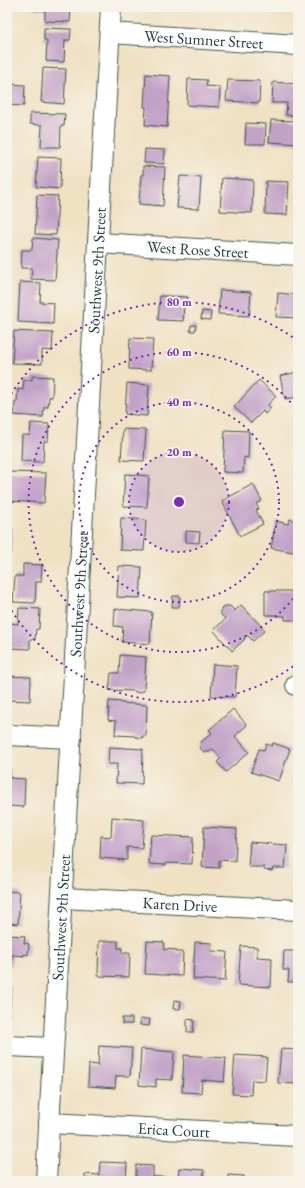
<svg xmlns="http://www.w3.org/2000/svg" width="305" height="1188" font-family="'EB Garamond',serif">
<style>
.building{fill:#c3a2c8}
.lines{fill:none;stroke-linecap:round;stroke-linejoin:round}
.minor-casing{stroke:#3e5649;stroke-width:22}
.minor{stroke:#fff;stroke-width:20}
.ring{fill:none;stroke:#7b2cbf;stroke-width:2;stroke-dasharray:2 4}
.labels{text-anchor:middle;dominant-baseline:central;stroke-width:4;stroke-linejoin:round;paint-order:stroke}
.street-label{font-size:16px;fill:#1f3d34;stroke:#f7f3e8}
.centre{fill:#7b2cbf;stroke:#f7f3e8;stroke-width:2}
.ring-label{font-size:12px;text-anchor:middle;font-weight:bold;fill:#7b2cbf;stroke:#f7f3e8;stroke-width:4;stroke-linejoin:round;paint-order:stroke}
</style>
<rect width="100%" height="100%" fill="#f7f3e8"/>
<filter id="ink" filterUnits="userSpaceOnUse"><feTurbulence type="fractalNoise" baseFrequency=".025" numOctaves="2"/><feDisplacementMap in="SourceGraphic" scale="8" xChannelSelector="R" yChannelSelector="G"/><feConvolveMatrix kernelMatrix="1 2 1 2 8 2 1 2 1" color-interpolation-filters="sRGB"/></filter>
<filter id="wash" filterUnits="userSpaceOnUse"><feTurbulence type="fractalNoise" baseFrequency=".012" numOctaves="4" result="noise"/><feDisplacementMap in="SourceGraphic" scale="16" xChannelSelector="R" yChannelSelector="G"/><feGaussianBlur stdDeviation="0.9" result="paint"/><feColorMatrix in="noise" values="0 0 0 0 0 0 0 0 0 0 0 0 0 0 0 0 0 1.4 0 .05"/><feComposite in="paint" operator="in"/></filter>
<g filter="url(#wash)">
<rect width="100%" height="100%" fill="#f0e1c3"/>
<g id="blocks">
<g class="building">
<path d="M34 7H71L70 22 45 21V9H34Z"/>
<path d="M44 28 71 29 70 40H65L64 62 46 61 47 40H44Z"/>
<path d="M43 68 66 69 64 104 41 102Z"/>
<path d="M146 74 170 76 167 127 145 125 146 107H144Z"/>
<path d="M188 79 207 80 206 86 220 87 219 107 187 105Z"/>
<path d="M228 80 260 81 259 103 226 101Z"/>
<path d="M273 82 298 84V116L286 115 287 103H272Z"/>
<path d="M7 84 25 85 24 106 7 105Z"/>
<path d="M30 113 65 114 64 126H61L60 147H41L42 125 30 124Z"/>
<path d="M271 120 298 121V144L269 142Z"/>
<path d="M246 123 266 124 265 144H245Z"/>
<path d="M145 149 165 150 164 164 144 163Z"/>
<path d="M38 157 61 158 60 189 36 187Z"/>
<path d="M143 166 165 167 163 206 139 204 141 175H143Z"/>
<path d="M180 176 201 177 199 209 177 208Z"/>
<path d="M222 178 253 180 252 213 220 211Z"/>
<path d="M266 181 289 182 287 215 265 214Z"/>
<path d="M37 195 58 196 56 235 35 234Z"/>
<path d="M33 238 58 240 55 280 31 279 32 268H21L22 250H32Z"/>
<path d="M20 282 41 283 40 302 54 303 53 324 18 322Z"/>
<path d="M220 290 251 292 249 316 218 314Z"/>
<path d="M278 293 298 295V318L276 317Z"/>
<path d="M160 296 188 297 187 306H184L183 321 158 320Z"/>
<path d="M202 311 211 312 210 320 201 319Z"/>
<path d="M191 325H196L195 331H190Z"/>
<path d="M14 331 53 333 52 351 42 350V364L12 363Z"/>
<path d="M130 338 153 339 151 370 129 369Z"/>
<path d="M298 372V397L285 399 280 376Z"/>
<path d="M32 376 53 377 52 397H49L48 407H44L43 417 14 415 15 402H17L18 389 23 390 24 380H32Z"/>
<path d="M259 380 276 396 268 405 271 408 265 414 263 411 251 423 234 407Z"/>
<path d="M127 383 149 385 147 416 125 414Z"/>
<path d="M31 423 49 424 48 441H44L43 462 21 461 22 435H30Z"/>
<path d="M123 429 146 430 144 461 121 460Z"/>
<path d="M225 430 249 431 248 458 244 457 243 473 223 472Z"/>
<path d="M9 472 46 473 44 503 8 501Z"/>
<path d="M125 474 149 476 147 507 123 506Z"/>
<path d="M253 484 262 501 256 504 259 509 256 510 263 524 240 536 222 501Z"/>
<path d="M121 518 146 520 144 551 120 550Z"/>
<path d="M290 519 298 521V553L271 548 276 521 288 524Z"/>
<path d="M7 528 12 529 11 553H7Z"/>
<path d="M186 531 200 532 199 543 186 542Z"/>
<path d="M23 564 42 565 41 582H36L35 603 13 602 15 576H23Z"/>
<path d="M119 566 142 567 140 598 117 597Z"/>
<path d="M265 591H298V620H285V616H279V615H265Z"/>
<path d="M173 596H180L179 607H172Z"/>
<path d="M241 605 265 630 253 641 247 635 244 638 245 639 232 651 213 630 226 619 221 615V609L225 606H230L235 611Z"/>
<path d="M19 608 40 609 39 629H36L35 639H30V649L7 648V623L18 624Z"/>
<path d="M115 609 152 612 150 644 122 642 123 627 114 626Z"/>
<path d="M120 655 146 657 144 691H141V693L135 692V691L109 690 111 673H119Z"/>
<path d="M213 664 237 666 235 697 211 696Z"/>
<path d="M7 676 31 677 30 701 7 700Z"/>
<path d="M109 701 121 702V703L147 705 146 736H143L142 738 136 737 135 736 115 735 116 721 108 720Z"/>
<path d="M233 709 247 725 235 736 249 752 226 772 217 762 221 758 213 749 209 752H204L200 748 201 742 212 733 209 730Z"/>
<path d="M273 743 290 749 279 781 251 772 259 749 264 750 266 744 272 746Z"/>
<path d="M109 747 143 749 142 784 116 783 117 764H108Z"/>
<path d="M7 769H10V778L25 779 24 807 7 806Z"/>
<path d="M112 817 144 820 142 848 127 847V860L100 858 101 836 111 837Z"/>
<path d="M204 827 237 829 235 861 219 860V868L202 867Z"/>
<path d="M151 835 193 837 192 864 166 863V865L149 864Z"/>
<path d="M250 842 287 845 285 868H273L272 871 264 870V867H248Z"/>
<path d="M7 891 20 892 18 924 7 923Z"/>
<path d="M7 935 25 936 24 943 29 944 28 955 23 954 24 956 12 955 11 966H7Z"/>
<path d="M99 941H118V948H122V953H130L129 977 98 976Z"/>
<path d="M147 941 164 942V950H165V949L176 950V952H183L182 976 145 974Z"/>
<path d="M195 942 212 943 211 951 227 952 225 981 193 979Z"/>
<path d="M241 946 257 947V957L272 958 271 987 238 985Z"/>
<path d="M284 951H298V982H288L289 970H283Z"/>
<path d="M7 986H11L9 1020H7Z"/>
<path d="M174 1000 181 1001 180 1009H173Z"/>
<rect x="122" y="1018" width="10" height="6"/>
<path d="M140 1019H150L149 1026 140 1025Z"/>
<path d="M187 1019 194 1020 193 1032H187Z"/>
<path d="M99 1046 132 1048 130 1076H116L115 1088 88 1086 89 1064 98 1065Z"/>
<path d="M141 1049 174 1052 172 1080 156 1079V1087L139 1085Z"/>
<path d="M281 1049 298 1050V1084L278 1083Z"/>
<path d="M184 1055 226 1058 224 1082 202 1080 201 1093 182 1092Z"/>
<path d="M235 1055 267 1057 265 1081 252 1080 251 1095 232 1094Z"/>
<path d="M7 1145 10 1146 9 1168H7Z"/>
<path d="M100 1162 127 1163 126 1181H85V1174L99 1175Z"/>
<path d="M136 1165 153 1166V1177H168V1181H136Z"/>
<path d="M179 1168 204 1170 203 1181H178Z"/>
<path d="M228 1175 244 1176V1181H228Z"/>
</g>
</g>
</g>
<g filter="url(#ink)">
<use href="#blocks" fill-opacity="0" stroke="#3e5649" stroke-width="1"/>
<g class="lines">
<defs>
<g id="minor">
<path id="s1" d="M110 33 298 45"/>
<path id="s2" d="M98 243 298 255"/>
<path d="M296 685H298"/>
<path d="M7 735 71 738"/>
<path id="s3" d="M62 898 298 910"/>
<path d="M7 1046 53 1048"/>
<path id="s4" d="M49 1123 298 1136"/>
<path id="s5" d="M46 1181 111 7"/>
</g>
</defs>
<use href="#minor" class="minor-casing"/>
<use href="#minor" class="minor"/>
</g>
</g>
<circle cx="179" cy="502" r="50" fill="#7b2cbf" fill-opacity=".12"/>
<g class="ring">
<circle cx="179" cy="502" r="50"/>
<circle cx="179" cy="502" r="100"/>
<path d="M297 594A150 150 0 1 1 297 410"/>
<path d="M298 663A200 200 0 0 1 8 605M8 399A200 200 0 0 1 298 341"/>
</g>
<g class="labels">
<g class="street-label">
<text stroke="none"><textPath href="#s1" startOffset="94">West Sumner Street</textPath></text>
<text stroke="none"><textPath href="#s2" startOffset="100">West Rose Street</textPath></text>
<text stroke="none"><textPath href="#s5" startOffset="912">Southwest 9th Street</textPath></text>
<text stroke="none"><textPath href="#s5" startOffset="588">Southwest 9th Street</textPath></text>
<text stroke="none"><textPath href="#s3" startOffset="118">Karen Drive</textPath></text>
<text stroke="none"><textPath href="#s5" startOffset="264">Southwest 9th Street</textPath></text>
<text stroke="none"><textPath href="#s4" startOffset="125">Erica Court</textPath></text>
</g>
</g>
<circle cx="179" cy="502" r="6" class="centre"/>
<g class="ring-label">
<text x="179" y="306">80 m</text>
<text x="179" y="356">60 m</text>
<text x="179" y="406">40 m</text>
<text x="179" y="456">20 m</text>
</g>
<rect width="305" height="1188" fill="none" stroke="#f7f3e8" stroke-width="24"/>
</svg>
